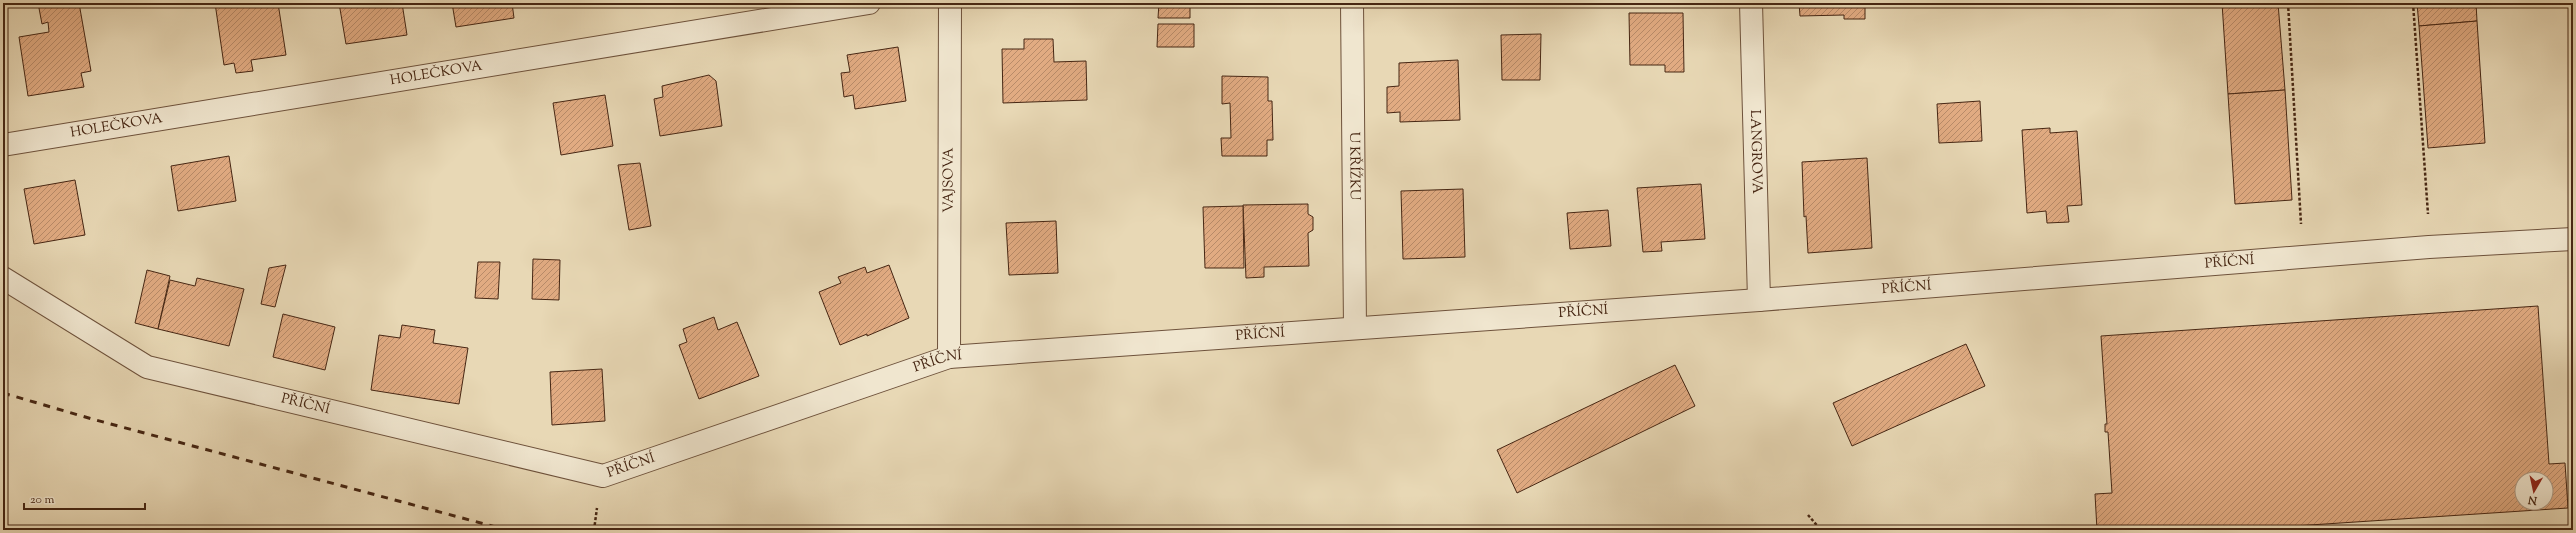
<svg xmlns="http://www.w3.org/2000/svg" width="2576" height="533" font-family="'Sorts Mill Goudy',serif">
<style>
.building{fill:url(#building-hatch);stroke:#462613;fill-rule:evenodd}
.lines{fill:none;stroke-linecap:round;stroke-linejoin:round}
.minor-casing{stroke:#6e523c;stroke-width:24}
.path{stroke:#462613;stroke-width:2.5;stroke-dasharray:3 2;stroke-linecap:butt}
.minor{stroke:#f0e6cf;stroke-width:22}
.rail{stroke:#462613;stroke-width:3;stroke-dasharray:7 7;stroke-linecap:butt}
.labels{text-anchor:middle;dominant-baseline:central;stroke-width:4;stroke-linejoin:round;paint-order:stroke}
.street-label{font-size:14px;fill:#462613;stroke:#f0e6cf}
</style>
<defs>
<pattern id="building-hatch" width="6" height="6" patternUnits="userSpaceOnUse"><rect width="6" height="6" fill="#e1ab82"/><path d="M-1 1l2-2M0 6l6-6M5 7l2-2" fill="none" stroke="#b88b69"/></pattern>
</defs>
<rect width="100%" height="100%" fill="#e8d8b5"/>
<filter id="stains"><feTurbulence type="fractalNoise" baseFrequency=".005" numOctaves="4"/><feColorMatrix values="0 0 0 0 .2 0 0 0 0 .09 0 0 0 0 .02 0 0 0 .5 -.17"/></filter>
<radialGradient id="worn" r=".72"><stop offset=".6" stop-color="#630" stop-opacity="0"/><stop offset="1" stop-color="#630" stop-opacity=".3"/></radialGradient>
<g class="building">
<path d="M38 3H79L91 71 81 73 84 87 28 96 19 37 49 32 48 22 42 24Z"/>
<path d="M215 3H278L286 55 251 60 253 71 236 73 234 63 224 65Z"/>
<path d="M339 3H402L407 35 346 44Z"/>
<path d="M452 3H512L514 18 456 27Z"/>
<path d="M1159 3H1190V18H1158Z"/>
<path d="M1799 3H1865V19H1844V15L1800 16Z"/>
<path d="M2222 3H2278L2285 90 2228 94Z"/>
<path d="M2417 3H2476L2477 21 2419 26Z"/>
<path d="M1629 13H1683L1684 72H1665V65H1630Z"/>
<path d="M2477 21 2485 143 2428 148 2419 26Z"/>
<path d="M1158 24H1194V47H1157Z"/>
<path d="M1541 34 1540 80H1502L1501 35Z"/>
<path d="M1024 39H1053L1054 62 1086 61 1087 100 1003 103 1002 49H1024Z"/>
<path d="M898 47 906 101 855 109 853 95 844 97 841 73 850 72 847 55Z"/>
<path d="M1458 60 1460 120 1400 122V112L1387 113V87L1399 86V63Z"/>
<path d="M709 75 716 81 722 126 660 136 654 99 663 97 662 86Z"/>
<path d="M1222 76 1268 77V101H1272L1273 140H1267V156H1222L1221 138H1231L1230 103 1222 104Z"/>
<path d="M2285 90 2292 200 2235 204 2228 94Z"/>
<path d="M605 95 613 146 561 155 553 103Z"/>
<path d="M1980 101 1982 141 1939 143 1937 104Z"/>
<path d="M2050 128V133L2077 131 2082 205 2067 206 2069 222 2047 223 2046 211 2027 213 2022 130Z"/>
<path d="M229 156 236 201 178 211 171 166Z"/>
<path d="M1867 158 1872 248 1808 253 1806 216 1804 217 1802 162Z"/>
<path d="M640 163 651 226 629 230 618 165Z"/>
<path d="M75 180 85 235 34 244 24 189Z"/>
<path d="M1701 184 1705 239 1661 242 1662 251 1643 252 1637 188Z"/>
<path d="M1463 189 1465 257 1403 259 1401 191Z"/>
<path d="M1308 204V214L1313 217V230L1308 233 1309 266 1264 267V277L1246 278 1243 205Z"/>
<path d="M1243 206 1244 268H1205L1203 207Z"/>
<path d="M1608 210 1611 246 1570 249 1567 213Z"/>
<path d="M1056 221 1058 273 1009 275 1006 223Z"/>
<path d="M533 259 560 260 559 300 532 299Z"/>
<path d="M478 262H500L498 299 475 298Z"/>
<path d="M286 265 275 307 261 304 269 268Z"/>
<path d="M889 265 909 318 867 336V334L840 345 819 292 841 283 838 277 865 267 867 273Z"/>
<path d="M147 270 170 276 158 329 135 323Z"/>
<path d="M197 278 244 289 229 346 158 329 170 280 195 286Z"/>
<path d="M2538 306 2549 464 2565 463 2568 508 2234 530H2097L2095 494 2112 493 2108 432H2105V424H2107L2101 336ZM2522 479H2546V503H2522Z"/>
<path d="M283 314 335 327 325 370 273 357Z"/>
<path d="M714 317 718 330 737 322 759 376 699 399 679 345 687 342 683 329Z"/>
<path d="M402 325 435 330 433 343 468 348 459 404 371 390 379 335 400 338Z"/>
<path d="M1966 344 1985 386 1852 446 1833 403Z"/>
<path d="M1675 365 1695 406 1517 493 1497 450Z"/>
<path d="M602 369 605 421 552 425 550 372Z"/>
</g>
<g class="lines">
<defs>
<g id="minor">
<path id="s1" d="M1352 3 1355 328"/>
<path id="s2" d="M1751 3 1759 300"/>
<path id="s3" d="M3 145 869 3"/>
<path id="s4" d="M3 278 147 367 603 476 949 357 1759 300 2429 247 2573 239"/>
<path id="s5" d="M949 357 950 3"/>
</g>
</defs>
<use href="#minor" class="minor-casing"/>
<g class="path">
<path d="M2288 3 2301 224"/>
<path d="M2413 3 2428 214"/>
<path d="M1808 515 1821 530"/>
<path d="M594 530 597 508"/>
</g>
<use href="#minor" class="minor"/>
<path class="rail" d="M3 393 92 419 507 530"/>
</g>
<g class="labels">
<g class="street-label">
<text stroke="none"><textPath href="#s3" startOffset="439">HOLEČKOVA</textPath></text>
<text stroke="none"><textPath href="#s3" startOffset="115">HOLEČKOVA</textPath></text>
<text stroke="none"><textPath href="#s2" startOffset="149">LANGROVA</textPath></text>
<text stroke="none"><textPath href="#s1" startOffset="163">U KŘÍŽKU</textPath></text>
<text stroke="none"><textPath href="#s5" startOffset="177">VAJSOVA</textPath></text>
<text stroke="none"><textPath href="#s4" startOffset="2288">PŘÍČNÍ</textPath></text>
<text stroke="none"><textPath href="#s4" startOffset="1964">PŘÍČNÍ</textPath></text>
<text stroke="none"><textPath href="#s4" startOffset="1640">PŘÍČNÍ</textPath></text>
<text stroke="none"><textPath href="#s4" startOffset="1316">PŘÍČNÍ</textPath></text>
<text stroke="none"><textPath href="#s4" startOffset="992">PŘÍČNÍ</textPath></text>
<text stroke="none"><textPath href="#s4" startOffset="332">PŘÍČNÍ</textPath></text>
<text stroke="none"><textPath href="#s4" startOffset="668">PŘÍČNÍ</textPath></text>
</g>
</g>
<rect width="2576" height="533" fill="none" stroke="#e8d8b5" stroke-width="16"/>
<rect x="4" y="4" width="2568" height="525" fill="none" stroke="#462613" stroke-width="2"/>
<rect x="8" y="8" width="2560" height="517" fill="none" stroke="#462613"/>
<g transform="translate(2534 491) rotate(189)"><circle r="19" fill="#f0e6cf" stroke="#ac9984"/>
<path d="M0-3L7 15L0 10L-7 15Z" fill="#8f2418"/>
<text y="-6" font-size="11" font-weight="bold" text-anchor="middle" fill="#462613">N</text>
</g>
<path d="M24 503v6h121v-6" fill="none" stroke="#462613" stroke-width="2"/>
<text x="30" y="503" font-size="12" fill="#462613" stroke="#f0e6cf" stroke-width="3" paint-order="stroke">20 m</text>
<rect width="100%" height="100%" filter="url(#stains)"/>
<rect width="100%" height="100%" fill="url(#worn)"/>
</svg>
